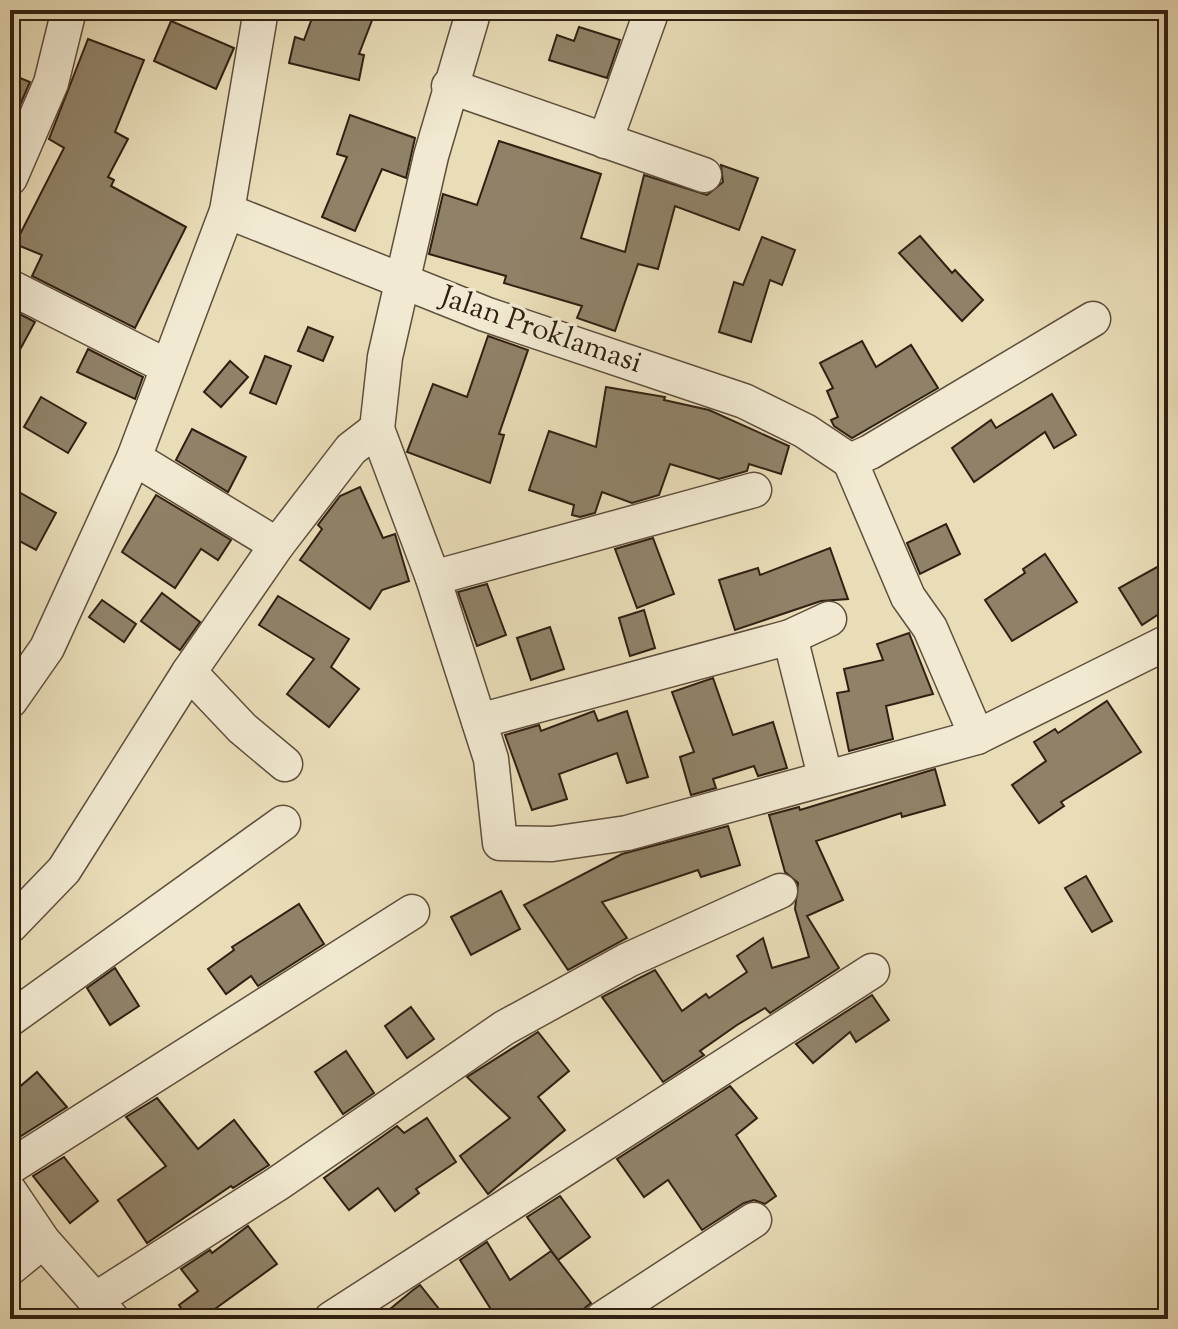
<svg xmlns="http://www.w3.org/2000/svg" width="1178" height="1329" font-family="'Sorts Mill Goudy',serif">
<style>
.building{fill:#908268;stroke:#302012;stroke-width:2}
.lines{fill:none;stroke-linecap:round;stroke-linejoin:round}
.minor-casing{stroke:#5e4f3c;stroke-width:37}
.minor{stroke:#f1e9d1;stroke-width:34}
.labels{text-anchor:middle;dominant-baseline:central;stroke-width:7;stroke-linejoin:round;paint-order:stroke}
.street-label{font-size:30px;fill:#302012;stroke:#f1e9d1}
</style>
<rect width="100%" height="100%" fill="#e9ddb8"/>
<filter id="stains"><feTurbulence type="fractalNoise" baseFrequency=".0025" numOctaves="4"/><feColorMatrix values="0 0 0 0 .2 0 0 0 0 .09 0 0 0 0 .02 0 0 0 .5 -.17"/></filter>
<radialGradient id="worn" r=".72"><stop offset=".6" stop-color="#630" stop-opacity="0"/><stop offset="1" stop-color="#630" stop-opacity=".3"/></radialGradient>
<g class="building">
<path d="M315 10H376L359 54 364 55 359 80 289 63 295 37 304 40Z"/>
<path d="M171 21 234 48 216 89 154 61Z"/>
<path d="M579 27 620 40 607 78 549 60 557 35 574 41Z"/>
<path d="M88 39 144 60 115 132 128 139 108 177 114 180 111 186 186 227 135 328 32 276 42 255 15 244 64 148 49 139Z"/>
<path d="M10 74 30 82 10 128Z"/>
<path d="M350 115 415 138 406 178 382 169 355 231 322 217 347 157 337 154Z"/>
<path d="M499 141 601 174 581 238 625 252 644 175 707 195 723 182 721 165 758 178 739 230 675 206 658 269 638 264 615 331 577 318 582 306 504 283 506 276 429 254 443 194 477 205Z"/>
<path d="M920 236 952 273 955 270 983 300 962 321 899 253Z"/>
<path d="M762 237 795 250 782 285 770 280 751 342 719 332 734 282 743 285Z"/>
<path d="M10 309 35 322 10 368Z"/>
<path d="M308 327 333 337 323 361 298 351Z"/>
<path d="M488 336 528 350 499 434 504 435 490 483 407 452 433 384 467 397Z"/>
<path d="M862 341 876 367 911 345 938 388 852 438 834 426 831 420 838 417 827 391 833 388 820 363Z"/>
<path d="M88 349 143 377 135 399 77 372Z"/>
<path d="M265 356 291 366 276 404 250 393Z"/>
<path d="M230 361 248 377 221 407 204 392Z"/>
<path d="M606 387 665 397 664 400 709 410 789 446 781 474 749 464 747 471 719 479 670 464 659 495 632 503 602 492 595 513 580 517 572 515 574 505 529 490 549 431 596 447Z"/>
<path d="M1052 394 1076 435 1054 448 1045 432 974 482 952 448 991 420 996 428Z"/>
<path d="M41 397 86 423 68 453 24 427Z"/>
<path d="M192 429 246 457 228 492 176 460Z"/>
<path d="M10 487 56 513 36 550 10 536Z"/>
<path d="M360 487 383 538 395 534 409 581 382 590 370 609 300 560 322 529 318 525 340 496Z"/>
<path d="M156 495 231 540 218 560 201 549 175 588 122 552Z"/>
<path d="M946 524 960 554 920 574 907 543Z"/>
<path d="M653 538 674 594 637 608 615 549Z"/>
<path d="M830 548 848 599 821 601 735 630 719 580 758 568 760 575Z"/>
<path d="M1045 554 1077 602 1012 641 985 600 1025 573 1023 569Z"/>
<path d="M1168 561V608L1142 625 1119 588Z"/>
<path d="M487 584 506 635 477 646 458 592Z"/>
<path d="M162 593 200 622 180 650 141 621Z"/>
<path d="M278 596 349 639 331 667 359 689 329 727 287 694 314 659 259 625Z"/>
<path d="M102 600 136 624 124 642 89 617Z"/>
<path d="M644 610 655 648 630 656 619 618Z"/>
<path d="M550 627 564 669 531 680 517 638Z"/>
<path d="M909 633 933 694 886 706 893 739 849 751 837 693 849 691 844 669 883 660 877 644Z"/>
<path d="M713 678 733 735 773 722 787 768 758 776 754 766 713 779 716 788 691 795 680 757 694 752 672 692Z"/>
<path d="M1107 701 1141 752 1061 802 1064 806 1039 823 1012 785 1046 761 1034 742 1055 729 1058 733Z"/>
<path d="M594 711 598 721 627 711 648 777 627 783 617 753 559 774 567 799 532 810 505 735 539 725 541 731Z"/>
<path d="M935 769 945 805 902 817 901 813 816 841 843 900 807 916 839 968 770 1013 765 1008 737 1025 700 1051 704 1055 663 1082 602 997 655 970 682 1011 706 994 709 998 747 972 737 956 763 938 772 968 809 957 795 909 798 883 785 872 769 815 799 807 800 810Z"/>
<path d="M728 826 740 865 701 877 698 870 602 902 627 938 568 970 524 905 622 854Z"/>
<path d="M1086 876 1112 921 1092 932 1065 888Z"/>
<path d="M501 891 520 929 471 955 451 917Z"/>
<path d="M299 904 324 944 258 986 251 976 226 994 208 969 234 950 232 947Z"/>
<path d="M115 968 139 1006 110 1025 87 988Z"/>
<path d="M872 995 889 1020 856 1042 850 1032 813 1063 796 1044Z"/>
<path d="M411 1007 434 1039 407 1058 385 1026Z"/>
<path d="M538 1032 569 1071 538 1097 565 1130 488 1194 460 1156 510 1118 467 1077Z"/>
<path d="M346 1051 374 1093 343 1114 315 1072Z"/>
<path d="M37 1072 67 1107 10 1143V1095Z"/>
<path d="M730 1086 757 1118 736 1135 776 1196 765 1204 754 1200 744 1203 702 1230 668 1180 644 1197 617 1159Z"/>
<path d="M157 1098 198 1149 234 1120 269 1165 233 1188 231 1186 147 1243 118 1200 166 1166 126 1117Z"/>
<path d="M427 1118 456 1162 416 1189 419 1193 395 1211 378 1188 349 1210 324 1178 397 1126 404 1133Z"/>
<path d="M64 1157 98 1201 70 1223 33 1176Z"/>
<path d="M560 1196 590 1237 558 1260 527 1217Z"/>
<path d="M248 1226 277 1264 201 1319H188L179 1305 198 1291 181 1269 210 1250 212 1253Z"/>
<path d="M487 1242 510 1280 551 1251 591 1303 571 1319H497L460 1260Z"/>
<path d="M420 1285 447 1319H378L413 1290Z"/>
</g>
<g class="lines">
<defs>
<g id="minor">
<path d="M474 10 431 156 385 357 377 429 433 578 491 759 500 843 552 844 627 833 977 737"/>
<path d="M449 86 704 175"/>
<path d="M605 141 652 10"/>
<path d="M10 178 51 83 69 10"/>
<path d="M227 211 485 314 744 401 805 431 850 461"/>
<path d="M10 287 168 367"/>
<path d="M134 458 277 545"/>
<path d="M850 461 908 597 930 628 977 737 1168 642"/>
<path d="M850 461 870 452 1093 319"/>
<path d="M433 578 754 490"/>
<path d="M790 637 825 776"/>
<path d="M189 672 242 728 285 764"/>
<path d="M10 701 47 648 134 458 227 211 261 10"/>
<path d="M479 721 790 637 829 619"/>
<path d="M10 926 64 870 189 672 277 545 351 449 377 429"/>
<path d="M10 1019 283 823"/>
<path d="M10 1167 412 912"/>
<path d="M10 1192 43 1241 112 1319"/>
<path d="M10 1268 43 1241"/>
<path d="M98 1298 277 1184 504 1028 628 960 780 891"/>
<path d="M331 1319 872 971"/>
<path d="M602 1319 754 1220"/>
</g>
</defs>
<use href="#minor" class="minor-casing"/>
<use href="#minor" class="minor"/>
</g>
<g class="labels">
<g class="street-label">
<text transform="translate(541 331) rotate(19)">Jalan Proklamasi</text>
</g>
</g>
<rect width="1178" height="1329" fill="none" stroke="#e9ddb8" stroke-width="40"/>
<rect x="12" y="12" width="1154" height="1305" fill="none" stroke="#302012" stroke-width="4"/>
<rect x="20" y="20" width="1138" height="1289" fill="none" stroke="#302012" stroke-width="2"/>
<rect width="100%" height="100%" filter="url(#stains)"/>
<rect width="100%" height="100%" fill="url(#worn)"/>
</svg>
